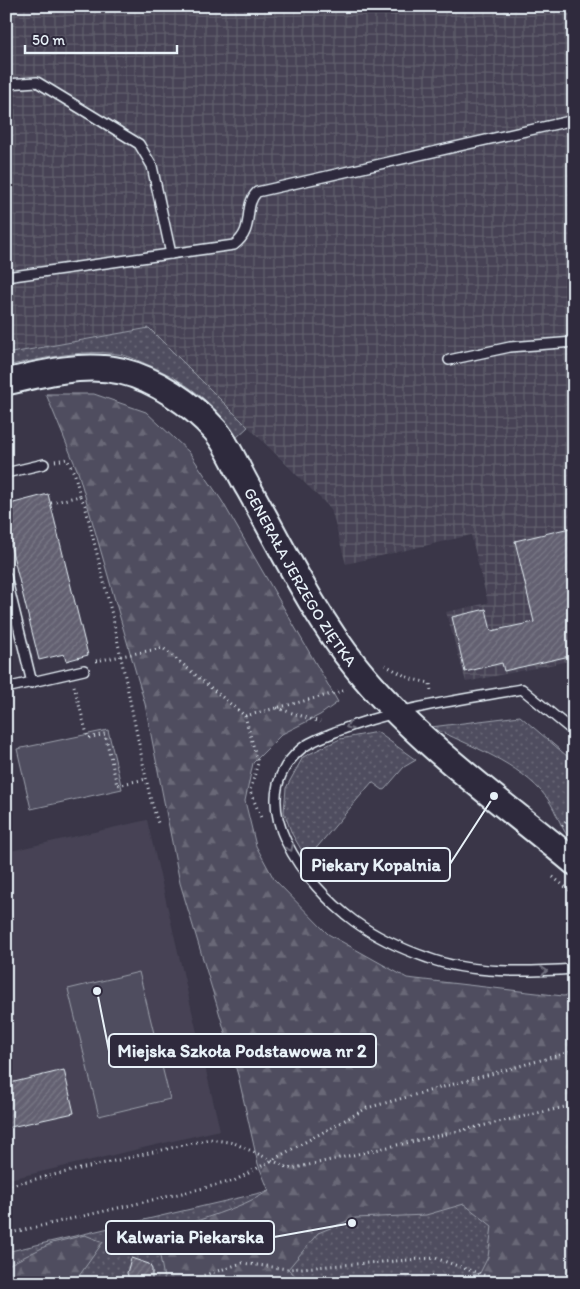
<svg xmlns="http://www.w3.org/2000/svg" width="580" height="1289" font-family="Itim,sans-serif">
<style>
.built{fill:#464354}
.industrial{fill:url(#industrial-grid)}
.grass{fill:url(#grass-dots);stroke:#9ca0ac}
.forest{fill:url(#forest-firs);stroke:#9ca0ac}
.garden{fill:#504e5f;stroke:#9ca0ac}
.building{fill:url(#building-hatch);stroke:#e8f1f8}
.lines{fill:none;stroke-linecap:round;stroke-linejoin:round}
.lane-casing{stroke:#e8f1f8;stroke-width:12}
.secondary-casing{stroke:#e8f1f8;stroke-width:29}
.path{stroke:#e8f1f8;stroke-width:3;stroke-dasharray:1 4;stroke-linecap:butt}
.lane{stroke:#2f2a3d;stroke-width:9}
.secondary{stroke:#2f2a3d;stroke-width:25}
.oneway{stroke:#70707e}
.labels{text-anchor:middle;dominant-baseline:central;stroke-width:4;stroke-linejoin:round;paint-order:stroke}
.street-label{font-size:16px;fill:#e8f1f8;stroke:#2f2a3d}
.leader{fill:none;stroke:#e8f1f8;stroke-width:2}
.callout-dot{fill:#e8f1f8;stroke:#2f2a3d;stroke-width:2}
.callout{fill:#2f2a3d;stroke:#e8f1f8;stroke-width:2}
.callout-label{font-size:18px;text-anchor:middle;font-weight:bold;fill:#e8f1f8}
</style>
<defs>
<pattern id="industrial-grid" width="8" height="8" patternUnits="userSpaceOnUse" patternTransform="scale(1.25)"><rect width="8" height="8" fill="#464354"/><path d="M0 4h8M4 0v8" fill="none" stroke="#615f6d"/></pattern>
<pattern id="grass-dots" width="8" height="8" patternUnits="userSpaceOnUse" patternTransform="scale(1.25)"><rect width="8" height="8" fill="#504e5f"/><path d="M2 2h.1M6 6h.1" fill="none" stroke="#696877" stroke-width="1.8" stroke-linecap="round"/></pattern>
<pattern id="forest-firs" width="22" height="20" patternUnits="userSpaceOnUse" patternTransform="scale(1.25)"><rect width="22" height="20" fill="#504e5f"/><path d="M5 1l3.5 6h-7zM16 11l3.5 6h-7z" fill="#696877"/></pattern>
<pattern id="building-hatch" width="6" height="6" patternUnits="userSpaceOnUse" patternTransform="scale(1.25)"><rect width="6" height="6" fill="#636171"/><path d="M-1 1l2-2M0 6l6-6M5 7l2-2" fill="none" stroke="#797886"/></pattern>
</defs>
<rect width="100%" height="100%" fill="#3a3648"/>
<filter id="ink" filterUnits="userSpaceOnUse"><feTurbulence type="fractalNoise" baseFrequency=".02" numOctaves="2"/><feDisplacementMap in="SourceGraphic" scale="10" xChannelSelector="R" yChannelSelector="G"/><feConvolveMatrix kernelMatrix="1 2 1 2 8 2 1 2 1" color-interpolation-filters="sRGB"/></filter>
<g filter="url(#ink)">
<path class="built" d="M147 820 220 1130 6 1180V852Z"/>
<path class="industrial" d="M6 6H574V660L466 682 446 612 488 603 471 535 346 564 331 509 149 328 6 354Z"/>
<g class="grass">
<path d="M149 328 248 427 236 438C216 403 183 379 146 364 137 360 127 355 117 354 80 349 42 359 6 366V354Z"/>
<path d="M520 716 574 762V844C561 831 558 813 547 798 519 762 470 746 431 727Z"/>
<path d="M377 732 416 760 404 767 385 789 383 790 372 782 313 852 322 860 323 864 314 871 292 834 284 812 286 788 303 757 340 739Z"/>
<path d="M574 1120V1283H6V1252Z"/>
</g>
<g class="forest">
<path d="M46 394H94L146 412 189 452 222 501 338 702 320 715 282 734 253 763 245 801 256 846 274 879 328 934 407 978 563 996 574 995V1283H445L480 1273 488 1257 492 1226 464 1204 426 1215 355 1218 318 1233 288 1269 300 1280 329 1283H165L159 1251 167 1232C201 1218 237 1210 269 1191L258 1164 238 1075 180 883 145 704 78 472Z"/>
<path d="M85 1235 103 1242 74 1283H6V1266L52 1243Z"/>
</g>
<g class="garden">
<path d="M108 730 122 789 31 809 17 749Z"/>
<path d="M139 972 170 1099 99 1116 68 989Z"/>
</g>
<g class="building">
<path d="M48 494 88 655 66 661 64 654 39 660 6 527V505Z"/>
<path d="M574 527V655L504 671 502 663 465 672 452 617 486 609 491 631 534 622 515 541Z"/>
<path d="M64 1070 74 1113 6 1128V1084Z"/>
<path d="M131 1258 149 1264 152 1269V1283H130L127 1273Z"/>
</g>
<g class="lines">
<defs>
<g id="lane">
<path d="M6 84 37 82 139 144 152 166 171 254"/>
<path d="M6 277 234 245C256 229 242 207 257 192L574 120"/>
<path d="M449 360 510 347 574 342"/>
<path d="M6 473 44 464"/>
<path d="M6 576 32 683"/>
<path d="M6 688 84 670"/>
<path d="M574 732 522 689C459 700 395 708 335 732 324 737 310 741 301 749 239 802 306 886 354 921 376 937 402 949 428 958 470 974 529 972 574 969"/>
</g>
<g id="secondary">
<path id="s1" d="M6 382C43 373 83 363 121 371 155 379 192 404 215 430 229 446 238 471 249 489 282 548 314 615 356 667 415 741 501 801 574 862"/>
</g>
</defs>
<use href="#lane" class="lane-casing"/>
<use href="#secondary" class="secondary-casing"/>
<g class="path">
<path d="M55 461 67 459 75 475 80 496"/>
<path d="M51 503 80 496 85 505 113 619 150 797 158 823"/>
<path d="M96 661 163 648 245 716 347 690"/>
<path d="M385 665 411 679 430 683 431 692"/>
<path d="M74 686 88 738 105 734 117 785 146 779"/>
<path d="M277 708 320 722"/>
<path d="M245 716 258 763 250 791 262 820"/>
<path d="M562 826 574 810"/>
<path d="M553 877 574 894"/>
<path d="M6 1186 210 1139 234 1143 291 1169 574 1105"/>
<path d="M6 1234 234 1181 367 1108 574 1051"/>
<path d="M198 1283 202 1276 242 1263 288 1269 435 1258 506 1283"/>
</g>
<use href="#lane" class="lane"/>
<use href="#secondary" class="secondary"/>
</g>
<defs><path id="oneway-chevron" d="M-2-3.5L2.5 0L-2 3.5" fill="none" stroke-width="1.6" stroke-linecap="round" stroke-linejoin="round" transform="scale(1.25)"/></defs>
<g class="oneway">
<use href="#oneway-chevron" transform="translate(349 726) rotate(158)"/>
<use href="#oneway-chevron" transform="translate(290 848) rotate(64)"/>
<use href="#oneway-chevron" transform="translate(544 971) rotate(-4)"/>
</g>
</g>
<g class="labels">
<g class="street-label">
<text stroke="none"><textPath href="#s1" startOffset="399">GENERAŁA JERZEGO ZIĘTKA</textPath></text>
</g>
</g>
<path class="leader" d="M494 796L450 864M97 991L109 1051M352 1223L274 1237"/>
<g class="callout-dot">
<circle cx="494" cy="796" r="5"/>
<circle cx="97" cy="991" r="5"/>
<circle cx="352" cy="1223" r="5"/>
</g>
<g class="callout">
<rect x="301" y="848" width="149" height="33" rx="5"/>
<rect x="109" y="1034" width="267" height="33" rx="5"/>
<rect x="106" y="1221" width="168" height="33" rx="5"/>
</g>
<g class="callout-label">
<text x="376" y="871">Piekary Kopalnia</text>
<text x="242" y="1057">Miejska Szkoła Podstawowa nr 2</text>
<text x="190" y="1243">Kalwaria Piekarska</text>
</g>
<rect width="580" height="1289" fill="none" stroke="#2f2a3d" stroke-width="25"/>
<rect x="12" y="12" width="555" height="1264" fill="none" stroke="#e8f1f8" stroke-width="2" filter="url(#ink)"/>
<path d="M25 45v8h152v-8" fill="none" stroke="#e8f1f8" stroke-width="2.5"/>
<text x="32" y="45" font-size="15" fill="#e8f1f8" stroke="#2f2a3d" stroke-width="4" paint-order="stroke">50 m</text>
</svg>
